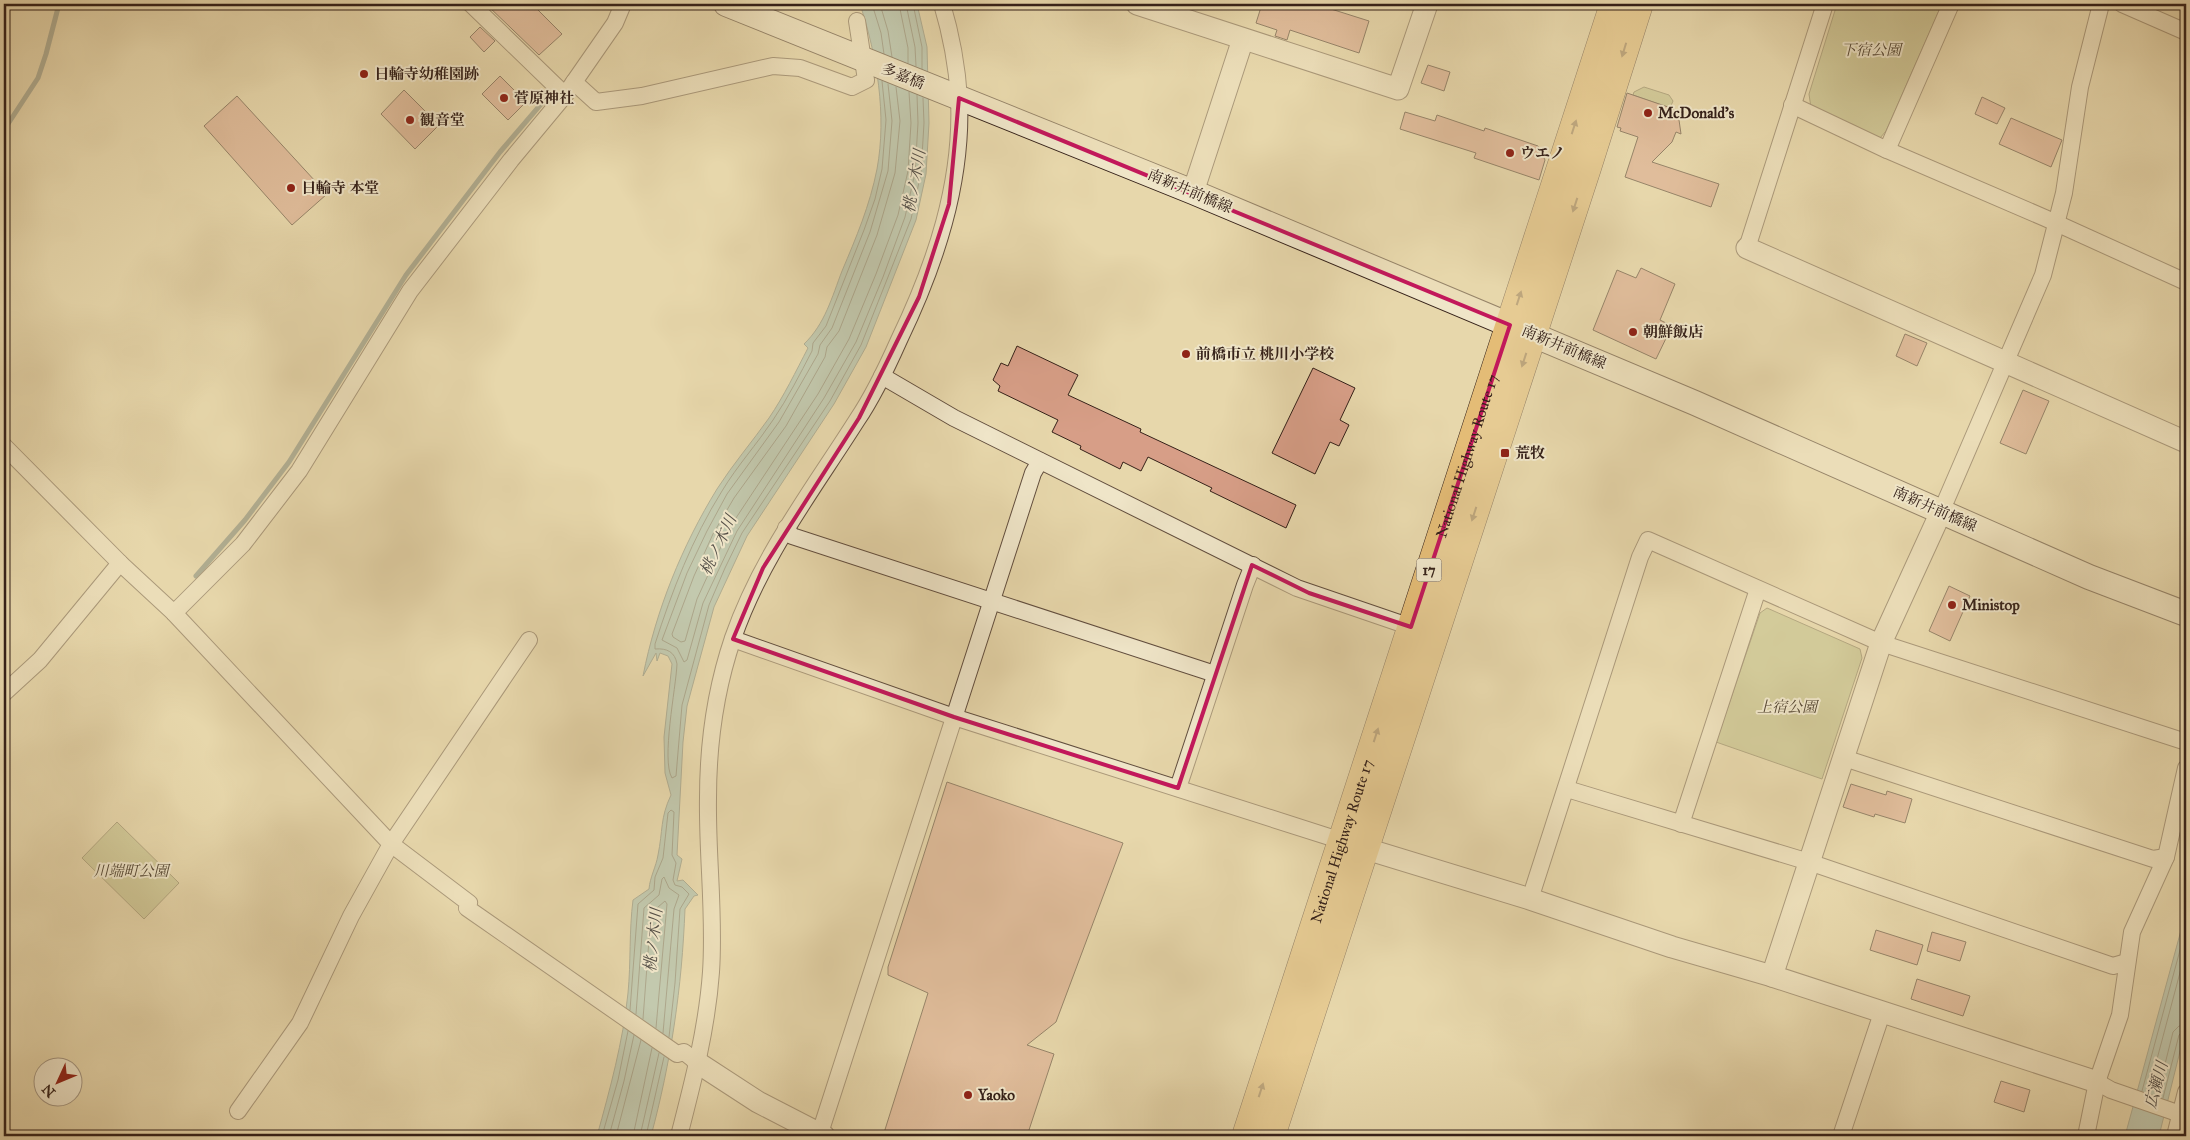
<svg xmlns="http://www.w3.org/2000/svg" width="2190" height="1140" font-family="'IM FELL Great Primer','Noto Serif JP',serif">
<style>
.green{fill:#bbbd85;stroke:#786f4f}
.water{fill:#98b8b1;stroke:#707c74}
.lines{fill:none;stroke-linecap:round;stroke-linejoin:round}
.shore{stroke:#666c65;stroke-width:1}
.stream{stroke:#707c74;stroke-width:5}
.building{fill:#d79e87;stroke:#352119}
.minor-casing{stroke:#624e3e;stroke-width:18}
.tertiary-casing{stroke:#624e3e;stroke-width:23}
.secondary-casing{stroke:#352119;stroke-width:26}
.trunk-casing{stroke:#352119;stroke-width:29}
.minor{stroke:#efe5c8;stroke-width:16}
.tertiary{stroke:#efe5c8;stroke-width:21}
.secondary{stroke:#efe5c8;stroke-width:24}
.trunk{stroke:#e4bc76;stroke-width:28}
.oneway{fill:#8c6e48}
.marked{fill:none;stroke:#c2185b;stroke-width:4;stroke-linejoin:round}
.poi-dot{fill:#8f2418;stroke:#efe5c8;stroke-width:2}
.labels{text-anchor:middle;dominant-baseline:central;stroke-width:4;stroke-linejoin:round;paint-order:stroke}
.shield{fill:#efe5c8;stroke:#6d5c4e;stroke-width:1}
.shield-label{font-size:14px;font-weight:bold;fill:#352119}
.park-label{font-size:15px;font-style:italic;fill:#564834;stroke:#efe5c8}
.poi-label{font-size:15px;font-weight:bold;fill:#352119;stroke:#efe5c8;text-anchor:start}
.street-label{font-size:15px;fill:#352119;stroke:#efe5c8}
.water-label{font-size:16px;font-style:italic;fill:#534e47;stroke:#efe5c8}
</style>
<rect width="100%" height="100%" fill="#e7d7ab"/>
<filter id="stains"><feTurbulence type="fractalNoise" baseFrequency=".004" numOctaves="4"/><feColorMatrix values="0 0 0 0 .2 0 0 0 0 .09 0 0 0 0 .02 0 0 0 .5 -.17"/></filter>
<radialGradient id="worn" r=".72"><stop offset=".6" stop-color="#630" stop-opacity="0"/><stop offset="1" stop-color="#630" stop-opacity=".3"/></radialGradient>
<g class="green">
<path d="M1837 4H1942L1886 131 1880 138 1811 108 1809 94Z"/>
<path d="M1644 87 1669 95 1673 101 1670 108 1633 95 1634 92Z"/>
<path d="M1767 608 1860 649 1862 658 1822 779 1716 742 1760 613Z"/>
<path d="M117 822 179 883 144 919 82 858Z"/>
</g>
<g class="water">
<path d="M860 4H917L927 47 929 123 926 174 916 220 866 347 834 404 747 536 714 607 687 706 683 742 677 855 682 859 677 881 683 880 698 895 694 896 685 909C682 987 671 1062 651 1136H597C610 1089 623 1042 628 993 631 962 629 931 633 900L649 889C650 877 656 867 658 855 663 831 660 818 671 795L665 773 664 737 672 664 668 656 660 653 657 661 656 653 643 676C656 610 682 546 717 489 733 464 752 442 769 418 784 396 796 371 808 348L804 344C825 324 832 297 842 271 856 238 870 205 877 169 887 115 877 56 860 4Z"/>
<path d="M2186 912V1027L2159 1136H2125Z"/>
</g>
<g class="lines">
<g class="shore">
<path d="M872 4 881 33 884 54"/>
<path d="M880 4 888 31 892 57"/>
<path d="M899 4 908 48V63"/>
<path d="M906 4 915 47 916 66"/>
<path d="M913 4 922 47V69"/>
<path d="M882 81 886 120 882 169 875 199 864 230 826 326 813 343 812 351C800 374 788 398 773 420 757 444 737 466 722 491 692 539 672 591 655 644V649C667 648 675 652 677 664 676 688 661 760 672 778L676 776 682 705 709 605 725 568 742 533 830 401 861 345 911 219 921 173 924 123 923 98"/>
<path d="M888 84 892 121 888 171 870 232 832 328 820 345 818 354 779 422 727 494 707 531 687 573 662 640 677 648 684 662 687 660 703 603 737 531 824 398 856 342 883 277 905 217 915 173 918 123 917 95"/>
<path d="M896 87 900 121 895 173 877 235 839 331 827 347 825 357 786 426 734 498 713 534 694 576 672 634 673 637 681 642 685 641 697 599 730 527 818 394 849 339 876 274 898 215 908 171 911 123 909 92"/>
<path d="M630 1010 638 904 654 890 655 877 663 858 668 813 671 810 674 812 672 855 676 863 673 880 675 885 682 887 689 894 680 909 675 983 669 1037"/>
<path d="M636 1014 644 908 659 895 662 879 664 877 669 888 679 895 674 909 663 1033"/>
<path d="M643 1019 651 913 665 901 667 904 656 1028"/>
<path d="M2142 1091 2186 928"/>
<path d="M2148 1093 2186 950"/>
<path d="M2157 1096 2173 1032 2179 1026 2186 1025"/>
<path d="M2163 1098 2179 1035 2182 1032 2186 1031"/>
<path d="M602 1136 618 1080 628 1031"/>
<path d="M609 1136 624 1081 634 1035"/>
<path d="M616 1136 641 1040"/>
<path d="M633 1136 652 1048"/>
<path d="M640 1136 659 1053"/>
<path d="M646 1136 664 1057"/>
</g>
<g class="stream">
<path d="M4 130 38 78 46 54 59 4"/>
<path d="M196 576 245 520 289 462 406 275 500 152 548 96 553 87"/>
</g>
</g>
<g class="building">
<path d="M486 4H532L562 34 539 55Z"/>
<path d="M1262 4H1333L1331 9 1369 21 1359 53 1290 30 1287 40 1275 36 1277 30 1256 23Z"/>
<path d="M480 27 495 41 484 52 470 37Z"/>
<path d="M1428 65 1450 72 1444 91 1421 83Z"/>
<path d="M500 76 526 102 508 120 482 94Z"/>
<path d="M404 90 439 125 415 149 381 114Z"/>
<path d="M1627 93 1671 108 1678 113 1681 134 1676 132 1672 142 1652 162 1719 184 1711 207 1625 177 1638 137 1620 131 1621 128 1617 127Z"/>
<path d="M237 96 327 194 292 225 204 126Z"/>
<path d="M1982 97 2005 108 1997 124 1975 114Z"/>
<path d="M1405 112 1435 121 1437 115 1484 131 1485 128 1538 146 1545 160 1539 180 1474 158 1476 153 1400 129Z"/>
<path d="M2011 118 2062 140 2051 167 1999 144Z"/>
<path d="M1641 268 1675 284 1660 320 1672 326 1656 359 1593 330 1617 270 1636 278Z"/>
<path d="M1905 334 1927 343 1917 366 1896 356Z"/>
<path d="M1017 346 1078 375 1068 395 1141 429 1140 432 1296 505 1286 528 1210 491 1212 488 1148 457 1141 471 1123 462 1120 469 1080 449 1081 446 1052 432 1058 420 998 391 1000 386 993 380 1001 363 1008 366Z"/>
<path d="M1313 368 1355 388 1340 420 1349 425 1339 446 1330 442 1315 474 1272 453Z"/>
<path d="M2023 390 2049 401 2026 454 2000 443Z"/>
<path d="M1949 586 1970 596 1950 641 1929 631Z"/>
<path d="M947 782 1123 843 1056 1022 1027 1045 1054 1054 1027 1136H883L928 993 888 975V967Z"/>
<path d="M1851 784 1886 795 1887 791 1912 799 1905 823 1875 814 1874 817 1843 807Z"/>
<path d="M1876 930 1923 945 1917 965 1870 950Z"/>
<path d="M1932 932 1966 942 1960 961 1927 951Z"/>
<path d="M1917 979 1970 996 1963 1016 1911 999Z"/>
<path d="M2001 1081 2030 1090 2024 1112 1994 1102Z"/>
</g>
<g class="lines">
<defs>
<g id="minor">
<path d="M471 4 565 95"/>
<path d="M2122 4 2186 32"/>
<path d="M574 82 596 102 642 96 773 66 800 68 852 87 866 80 857 21"/>
<path d="M1792 105 1887 150 2045 218 2186 282"/>
<path d="M1887 150 1951 4"/>
<path d="M1747 248 1825 4"/>
<path d="M882 376 954 418 1297 588 1411 627"/>
<path d="M4 446 120 563 174 613 243 544 299 471 410 291 511 160 565 95 615 23 623 4"/>
<path d="M1941 512 2043 275 2064 193 2080 87 2101 4"/>
<path d="M786 528 792 536 1215 674"/>
<path d="M174 613 391 844 469 903 467 908 677 1054 684 1052 698 1063"/>
<path d="M733 639 954 717 1342 841"/>
<path d="M4 693 40 660 120 563"/>
<path d="M1844 758 2153 859 2166 857"/>
<path d="M1178 788 1245 585 1253 565"/>
<path d="M1567 789 1809 862 2113 966 2127 962"/>
<path d="M1681 824 1758 589"/>
<path d="M1530 899 1640 557 1648 540 1881 643 2186 742"/>
<path d="M2097 1082 2111 1090 2186 1116"/>
<path d="M238 1111 300 1023 351 916 391 844 529 640"/>
<path d="M679 1136C693 1082 707 1028 711 972 715 914 707 856 708 798 708 745 716 688 733 638 761 557 812 491 857 420 874 395 887 367 899 340 935 265 963 183 959 98 957 66 951 34 942 4"/>
<path d="M819 1136 1033 473 1040 461"/>
<path d="M1841 1136 1882 1013"/>
<path d="M2086 1136 2097 1082 2120 1015 2132 932 2166 857 2186 768"/>
<path d="M2175 1136 2186 1092"/>
</g>
<g id="tertiary">
<path d="M1137 4 1398 89 1427 4"/>
<path d="M1193 192 1243 39"/>
<path d="M1747 248 2186 442"/>
<path d="M1350 844 1530 899 1672 947 1772 976 2097 1082"/>
<path d="M1772 976 1881 643 1941 512"/>
<path d="M698 1063 758 1102 824 1136"/>
</g>
<path id="secondary" d="M726 4 1193 192 1695 403 2089 577 2186 614"/>
<g id="trunk">
<path id="s1" d="M1246 1136 1614 4"/>
<path d="M1271 1136 1587 168 1639 4"/>
</g>
</defs>
<use href="#minor" class="minor-casing"/>
<use href="#tertiary" class="tertiary-casing"/>
<use href="#secondary" class="secondary-casing"/>
<use href="#trunk" class="trunk-casing"/>
<use href="#minor" class="minor"/>
<use href="#tertiary" class="tertiary"/>
<use href="#secondary" class="secondary"/>
<use href="#trunk" class="trunk"/>
</g>
<defs><path id="oneway-solid" d="M-6-.8H1V-3.2L6.5 0L1 3.2V.8H-6Z" transform="scale(1.25)"/></defs>
<g class="oneway">
<use href="#oneway-solid" transform="translate(1624 50) rotate(107)"/>
<use href="#oneway-solid" transform="translate(1574 127) rotate(-72)"/>
<use href="#oneway-solid" transform="translate(1575 205) rotate(108)"/>
<use href="#oneway-solid" transform="translate(1519 298) rotate(-72)"/>
<use href="#oneway-solid" transform="translate(1524 360) rotate(108)"/>
<use href="#oneway-solid" transform="translate(1474 514) rotate(108)"/>
<use href="#oneway-solid" transform="translate(1376 735) rotate(-72)"/>
<use href="#oneway-solid" transform="translate(1261 1090) rotate(-72)"/>
</g>
<path d="M0 0H2190V1140H0ZM959 98 1510 325 1411 627 1309 593 1252 565 1178 788 954 717 733 639 763 568 859 418 919 297 949 204Z" fill="#e7d7ab" fill-opacity=".55" fill-rule="evenodd"/>
<path class="marked" d="M959 98 1510 325 1411 627 1309 593 1252 565 1178 788 954 717 733 639 763 568 859 418 919 297 949 204Z"/>
<g class="poi-dot">
<circle cx="364" cy="74" r="5"/>
<circle cx="504" cy="98" r="5"/>
<circle cx="1648" cy="113" r="5"/>
<circle cx="410" cy="120" r="5"/>
<circle cx="1510" cy="153" r="5"/>
<circle cx="291" cy="188" r="5"/>
<circle cx="1633" cy="332" r="5"/>
<circle cx="1186" cy="354" r="5"/>
<rect x="1500" y="448" width="10" height="10" rx="2.5"/>
<circle cx="1952" cy="605" r="5"/>
<circle cx="968" cy="1095" r="5"/>
</g>
<g class="labels">
<rect class="shield" x="1416.5" y="558.5" width="25" height="23" rx="4"/>
<g class="shield-label">
<text x="1429" y="570">17</text>
</g>
<g class="park-label">
<text x="1871" y="50">下宿公園</text>
<text x="1787" y="707">上宿公園</text>
<text x="131" y="871">川端町公園</text>
</g>
<g class="poi-label">
<text x="374" y="74">日輪寺幼稚園跡</text>
<text x="514" y="98">菅原神社</text>
<text x="1658" y="113">McDonald's</text>
<text x="420" y="120">観音堂</text>
<text x="1520" y="153">ウエノ</text>
<text x="301" y="188">日輪寺 本堂</text>
<text x="1643" y="332">朝鮮飯店</text>
<text x="1196" y="354">前橋市立 桃川小学校</text>
<text x="1515" y="453">荒牧</text>
<text x="1962" y="605">Ministop</text>
<text x="978" y="1095">Yaoko</text>
</g>
<g class="street-label">
<text transform="translate(903 76) rotate(22)">多嘉橋</text>
<text transform="translate(1190 191) rotate(23)">南新井前橋線</text>
<text transform="translate(1564 347) rotate(23)">南新井前橋線</text>
<text stroke="none"><textPath href="#s1" startOffset="715">National Highway Route 17</textPath></text>
<text transform="translate(1935 509) rotate(24)">南新井前橋線</text>
<text stroke="none"><textPath href="#s1" startOffset="310">National Highway Route 17</textPath></text>
</g>
<g class="water-label">
<text transform="translate(914 181) rotate(-80)">桃ノ木川</text>
<text transform="translate(718 545) rotate(-65)">桃ノ木川</text>
<text transform="translate(653 940) rotate(-84)">桃ノ木川</text>
<text transform="translate(2156 1085) rotate(-75)">広瀬川</text>
</g>
</g>
<rect width="2190" height="1140" fill="none" stroke="#e7d7ab" stroke-width="20"/>
<rect x="5" y="5" width="2180" height="1130" fill="none" stroke="#352119" stroke-width="2.5"/>
<rect x="10" y="10" width="2170" height="1120" fill="none" stroke="#352119"/>
<g transform="translate(58 1082) rotate(226)"><circle r="24" fill="#efe5c8" stroke="#a59782"/>
<path d="M0-4L9 19L0 12L-9 19Z" fill="#8f2418"/>
<text y="-8" font-size="14" font-weight="bold" text-anchor="middle" fill="#352119">N</text>
</g>
<rect width="100%" height="100%" filter="url(#stains)"/>
<rect width="100%" height="100%" fill="url(#worn)"/>
</svg>
